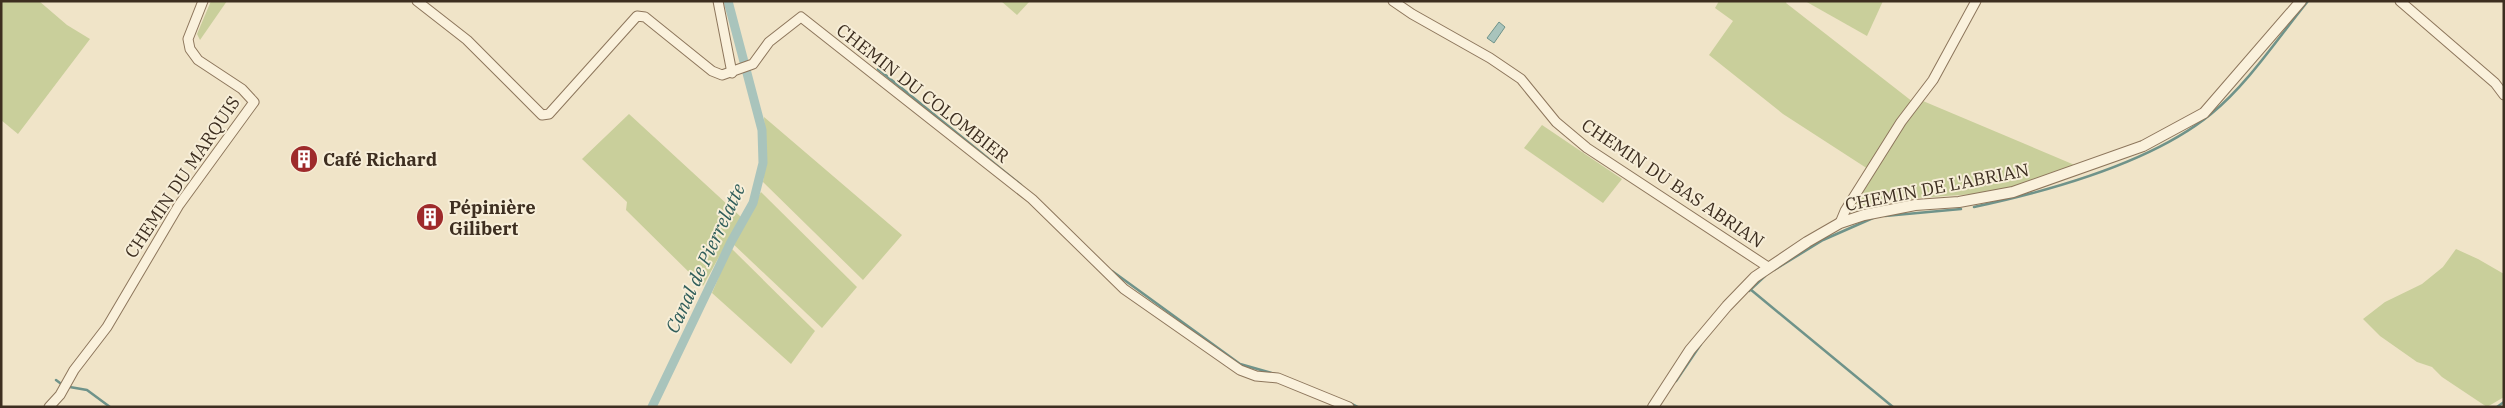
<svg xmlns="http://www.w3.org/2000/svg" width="2505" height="408" font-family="'IBM Plex Serif',serif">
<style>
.green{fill:#c9cf9b}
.water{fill:#a9c4bc;stroke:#6f938a}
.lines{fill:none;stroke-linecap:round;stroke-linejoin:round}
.stream{stroke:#6f938a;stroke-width:2.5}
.canal{stroke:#a9c4bc;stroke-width:9}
.minor-casing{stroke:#8d765c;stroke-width:11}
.tertiary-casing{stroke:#8d765c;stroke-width:12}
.minor{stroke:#faf1dc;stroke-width:9}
.tertiary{stroke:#faf1dc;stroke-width:10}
.labels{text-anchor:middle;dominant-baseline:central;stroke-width:4;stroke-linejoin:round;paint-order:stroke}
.street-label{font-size:18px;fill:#3d2e20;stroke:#f7eed8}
.poi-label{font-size:18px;font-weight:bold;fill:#3d2e20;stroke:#f7eed8;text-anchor:start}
.water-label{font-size:19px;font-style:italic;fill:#2f5d5a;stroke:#f7eed8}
</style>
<rect width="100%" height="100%" fill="#f0e4c8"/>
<g class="green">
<path d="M1 1H39L67 25 90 39 18 134 1 120Z"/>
<path d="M211 1H227L200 40 197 34Z"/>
<path d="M1001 1H1030L1017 15Z"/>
<path d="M1719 1H1787L1786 3 1913 102 1868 169 1783 114 1709 55 1733 21 1715 8Z"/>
<path d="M1805 1H1883L1867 36Z"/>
<path d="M1923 101 2077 166 2015 187 1975 194 1917 198 1878 204 1851 212 1902 127Z"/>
<path d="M629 114 741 217 703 286 626 210 627 202 582 159Z"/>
<path d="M764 117 902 235 863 280 763 182 766 161Z"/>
<path d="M1542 125 1622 179 1603 203 1524 148Z"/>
<path d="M761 192 857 287 822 328 731 242Z"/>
<path d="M731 248 815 331 791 364 712 293Z"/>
<path d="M2456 249 2478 259 2504 274V397L2487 407 2442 377 2432 367 2417 362 2380 336 2363 319 2385 302 2422 284 2443 267Z"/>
</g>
<path class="water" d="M1499 22 1505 27 1494 43 1487 38Z"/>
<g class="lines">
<g class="stream">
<path d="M878 69 1021 185"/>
<path d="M1974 207C2049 191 2151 163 2211 114 2247 85 2278 38 2308 1"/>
<path d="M1885 216 1961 209"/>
<path d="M1774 270 1823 240 1873 218"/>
<path d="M1112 271 1240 364 1275 374"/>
<path d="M1750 289 1893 407"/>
<path d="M1749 291 1765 276"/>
<path d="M56 380 64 386 87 390 110 407"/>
<path d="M1676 381 1701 344"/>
<path d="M1350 403 1358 407"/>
<path d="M2497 407 2504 402"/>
</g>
<path class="canal" d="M652 407 731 242 753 203 763 163 762 130 728 1"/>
<defs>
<g id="minor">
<path d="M417 1 467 40 542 115 549 114 637 16 645 17 712 71 722 75 753 64 769 42 801 17 1032 199 1124 289 1240 370 1256 376 1278 378 1349 407"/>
<path d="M718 1 732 73"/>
<path d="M1393 1 1412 14 1490 58 1521 79 1556 122 1587 148 1768 267"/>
<path d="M2400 1 2495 83 2504 95"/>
<path d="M1840 223 1845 211 1901 122 1933 80 1976 1"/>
<path d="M49 407 60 395 74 370 107 327 179 205 254 102 242 89 198 60 190 49 188 39 203 1"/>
</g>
<path id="tertiary" d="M1653 407 1690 350 1727 306 1755 277 1807 242 1840 223 1864 215 1915 205 1959 202 2013 192 2143 146 2204 113 2301 1"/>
</defs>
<use href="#minor" class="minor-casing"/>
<use href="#tertiary" class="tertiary-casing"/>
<use href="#minor" class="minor"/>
<use href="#tertiary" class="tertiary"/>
</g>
<defs>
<symbol id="building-disc" viewBox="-11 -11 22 22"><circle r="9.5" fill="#9e2a2b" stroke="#f7eed8"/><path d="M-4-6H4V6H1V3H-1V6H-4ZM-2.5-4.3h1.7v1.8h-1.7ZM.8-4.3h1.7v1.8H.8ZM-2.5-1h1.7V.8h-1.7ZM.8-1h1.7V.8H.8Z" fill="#fff"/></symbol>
</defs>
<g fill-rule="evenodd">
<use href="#building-disc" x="288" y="143" width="32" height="32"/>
<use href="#building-disc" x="414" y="201" width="32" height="32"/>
</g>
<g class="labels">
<g class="street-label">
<text transform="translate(923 93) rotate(38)">CHEMIN DU COLOMBIER</text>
<text transform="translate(182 177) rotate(-56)">CHEMIN DU MARQUIS</text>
<text transform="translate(1673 183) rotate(34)">CHEMIN DU BAS ABRIAN</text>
<text transform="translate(1937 187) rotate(-11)">CHEMIN DE L'ABRIAN</text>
</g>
<g class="poi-label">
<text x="323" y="159">Café Richard</text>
<text x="449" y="207">Pépinière<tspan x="449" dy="21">Gilibert</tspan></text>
</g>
<g class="water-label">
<text transform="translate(705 258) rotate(-65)">Canal de Pierrelatte</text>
</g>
</g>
<rect width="2505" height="408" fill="none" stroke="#3d2e20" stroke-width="5"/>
</svg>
